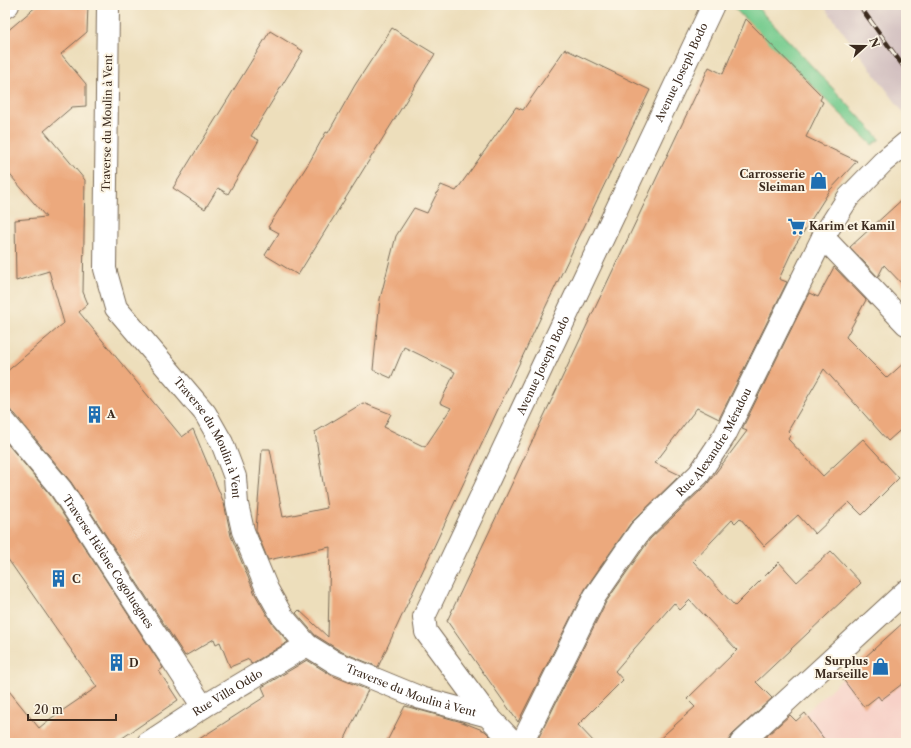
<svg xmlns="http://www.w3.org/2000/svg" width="911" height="748" font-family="'Libre Caslon Text',serif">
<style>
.built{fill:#f7d1c8}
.industrial{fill:#d2bfc0}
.green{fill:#77cc8f;stroke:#597b56}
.building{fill:#eca97d}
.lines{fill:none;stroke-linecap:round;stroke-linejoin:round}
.minor-casing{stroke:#796955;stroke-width:24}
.minor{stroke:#fff;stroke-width:22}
.rail-casing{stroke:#3b2a1e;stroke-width:4.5}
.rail{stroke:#fcf5e5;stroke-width:3;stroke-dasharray:9;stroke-linecap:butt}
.labels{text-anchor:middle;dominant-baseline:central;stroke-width:4;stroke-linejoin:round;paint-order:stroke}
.street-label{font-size:11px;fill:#3b2a1e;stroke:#fcf5e5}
.poi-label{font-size:11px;font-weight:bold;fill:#3b2a1e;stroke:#fcf5e5;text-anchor:start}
</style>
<rect width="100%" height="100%" fill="#fcf5e5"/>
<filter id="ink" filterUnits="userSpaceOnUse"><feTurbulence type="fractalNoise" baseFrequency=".025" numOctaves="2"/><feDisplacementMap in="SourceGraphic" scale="8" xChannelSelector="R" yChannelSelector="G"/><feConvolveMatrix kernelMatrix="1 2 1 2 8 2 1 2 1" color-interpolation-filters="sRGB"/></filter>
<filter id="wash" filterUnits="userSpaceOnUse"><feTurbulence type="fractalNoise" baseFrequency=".012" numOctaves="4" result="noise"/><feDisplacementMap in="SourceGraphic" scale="16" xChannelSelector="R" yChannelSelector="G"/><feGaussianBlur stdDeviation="0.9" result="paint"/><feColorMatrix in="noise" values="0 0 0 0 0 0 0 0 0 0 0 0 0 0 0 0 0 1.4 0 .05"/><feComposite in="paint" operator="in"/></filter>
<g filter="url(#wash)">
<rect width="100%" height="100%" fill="#eddebb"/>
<path class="built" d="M906 620V743H827L805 713Z"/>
<path class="industrial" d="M823 5H906V116Z"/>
<path class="green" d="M731 5H755L880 139 872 145Z"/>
<g id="blocks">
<g class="building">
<path d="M38 5H88L87 32 61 54 86 84V106L72 107 44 131 85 180 83 292 88 304 79 312 182 437 193 429 224 503 231 536 255 594 271 622 288 642 251 664 249 659 230 667 220 642 216 644 214 639 185 656 71 482 15 414 10 410H5V373L64 323 49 271 16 281 15 220 46 217 5 169V33Z"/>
<path d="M746 19 822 96 820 100 823 102 806 137 857 161 830 190 794 247 779 279 787 282 719 419 697 408 655 463 680 475 630 524 585 589 518 722 447 621 709 67 723 74Z"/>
<path d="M392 28 435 54 298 275 265 255 279 233 268 227 310 161 326 132 328 133 355 85Z"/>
<path d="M270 31 303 51 251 136 259 140 228 194 218 188 205 209 173 188Z"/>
<path d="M565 49 650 90 546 306 378 667 342 652 315 635 296 613 299 610 328 637 330 547 268 560 256 530 262 449H270L283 517 327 508 315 432 363 403 391 414 384 427 425 447 451 408 440 403 455 372 404 347 391 378 373 370 380 299 396 236 414 208 427 213 441 185 456 191 516 107 523 110Z"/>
<path d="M906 196V288L884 265 878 277 850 247Z"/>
<path d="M834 267 866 300 846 337 887 378 906 361V425L888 441 824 369 788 431 791 434 788 439 823 476 863 439 899 478 862 515 849 502 815 534 798 515 764 546 740 518 735 523 732 520 693 561 735 606 779 562 797 582 831 551 861 583 756 682 772 698 733 734 729 739V743H655L695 707 687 699 737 650 690 600 680 610 674 603 615 671 623 680 578 725 595 743H536L606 602 650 539 704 487H705L747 431 742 429 809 293 818 297Z"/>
<path d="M5 441 51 496 163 668 159 671 178 700 115 743H5V686L39 728 50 719 97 687 5 555Z"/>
<path d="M906 620V681L881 700 878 696 864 707 842 678Z"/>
<path d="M307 660 331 675 368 690 343 743H193L266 696 262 687Z"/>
<path d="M405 706 462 722 485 731 497 743H386Z"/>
<path d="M805 713 827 743H759L790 715 796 721Z"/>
</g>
</g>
</g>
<g filter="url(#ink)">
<use href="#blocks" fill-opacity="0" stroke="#796955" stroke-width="1"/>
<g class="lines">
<defs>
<g id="minor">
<path id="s1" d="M108 5 105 269 116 308 205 413 222 443 235 477 237 504 243 531 267 589 282 616 307 645 336 663 421 698 488 716 514 743"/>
<path d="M5 7 8 5"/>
<path d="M823 237 906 324"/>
<path id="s2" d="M5 422 61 489 203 707"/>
<path id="s3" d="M488 716 426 632 424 617 713 5"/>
<path id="s4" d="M148 743 203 707 307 645"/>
<path id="s5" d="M522 743 595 596 640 531 699 474 725 435 823 237 848 198 883 162 906 143"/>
<path d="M741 743 906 591"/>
</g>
</defs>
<use href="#minor" class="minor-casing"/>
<use href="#minor" class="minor"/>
<defs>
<g id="rail">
<path d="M859 5 906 70"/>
<path d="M904 5 906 7"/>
</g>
</defs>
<use href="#rail" class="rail-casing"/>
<use href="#rail" class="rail"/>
</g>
</g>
<defs>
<symbol id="shop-bare" viewBox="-9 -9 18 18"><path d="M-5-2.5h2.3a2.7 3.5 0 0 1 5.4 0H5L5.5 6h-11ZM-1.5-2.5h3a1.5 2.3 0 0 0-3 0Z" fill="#1f6fb2" stroke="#fcf5e5" stroke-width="2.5" paint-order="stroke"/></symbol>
<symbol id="supermarket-bare" viewBox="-9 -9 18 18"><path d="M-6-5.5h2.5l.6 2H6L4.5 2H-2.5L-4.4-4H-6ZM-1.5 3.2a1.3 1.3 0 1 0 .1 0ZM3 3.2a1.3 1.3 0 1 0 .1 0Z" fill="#1f6fb2" stroke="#fcf5e5" stroke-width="2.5" paint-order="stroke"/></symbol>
<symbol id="building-bare" viewBox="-9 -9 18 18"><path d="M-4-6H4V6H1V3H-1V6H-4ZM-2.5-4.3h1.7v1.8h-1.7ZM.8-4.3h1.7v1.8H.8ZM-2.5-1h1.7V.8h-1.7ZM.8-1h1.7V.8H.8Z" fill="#1f6fb2" stroke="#fcf5e5" stroke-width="2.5" paint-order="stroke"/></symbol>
</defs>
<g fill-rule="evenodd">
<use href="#shop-bare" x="806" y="168" width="25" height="25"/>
<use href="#supermarket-bare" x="784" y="214" width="25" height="25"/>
<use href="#building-bare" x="82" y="402" width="25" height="25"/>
<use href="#building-bare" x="46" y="566" width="25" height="25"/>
<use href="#building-bare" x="104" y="650" width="25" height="25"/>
<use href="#shop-bare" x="868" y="654" width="25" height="25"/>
</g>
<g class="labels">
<g class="street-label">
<text stroke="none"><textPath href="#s3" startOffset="722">Avenue Joseph Bodo</textPath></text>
<text transform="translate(107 123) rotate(-89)">Traverse du Moulin à Vent</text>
<text stroke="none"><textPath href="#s3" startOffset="398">Avenue Joseph Bodo</textPath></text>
<text stroke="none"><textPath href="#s1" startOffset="466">Traverse du Moulin à Vent</textPath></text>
<text stroke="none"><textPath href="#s5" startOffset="360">Rue Alexandre Méradou</textPath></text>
<text stroke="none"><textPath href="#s2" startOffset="174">Traverse Hèlène Cogoluegnes</textPath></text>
<text stroke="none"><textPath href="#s1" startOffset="814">Traverse du Moulin à Vent</textPath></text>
<text stroke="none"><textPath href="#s4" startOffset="94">Rue Villa Oddo</textPath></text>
</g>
<g class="poi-label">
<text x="805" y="174" text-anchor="end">Carrosserie<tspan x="805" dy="13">Sleiman</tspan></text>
<text x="809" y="226">Karim et Kamil</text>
<text x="107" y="414">A</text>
<text x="72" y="579">C</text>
<text x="868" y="661" text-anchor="end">Surplus<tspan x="868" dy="13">Marseille</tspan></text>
<text x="129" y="663">D</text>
</g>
</g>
<rect width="911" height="748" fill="none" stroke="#fcf5e5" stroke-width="20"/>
<g transform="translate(865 46) rotate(69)" stroke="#fcf5e5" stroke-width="3" paint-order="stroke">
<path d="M0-3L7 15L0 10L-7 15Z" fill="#3b2a1e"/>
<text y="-6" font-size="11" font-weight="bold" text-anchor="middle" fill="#3b2a1e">N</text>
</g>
<path d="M28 714v6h88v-6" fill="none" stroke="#3b2a1e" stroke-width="2"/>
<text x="34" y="714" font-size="12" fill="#3b2a1e" stroke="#fcf5e5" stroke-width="3" paint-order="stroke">20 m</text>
</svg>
